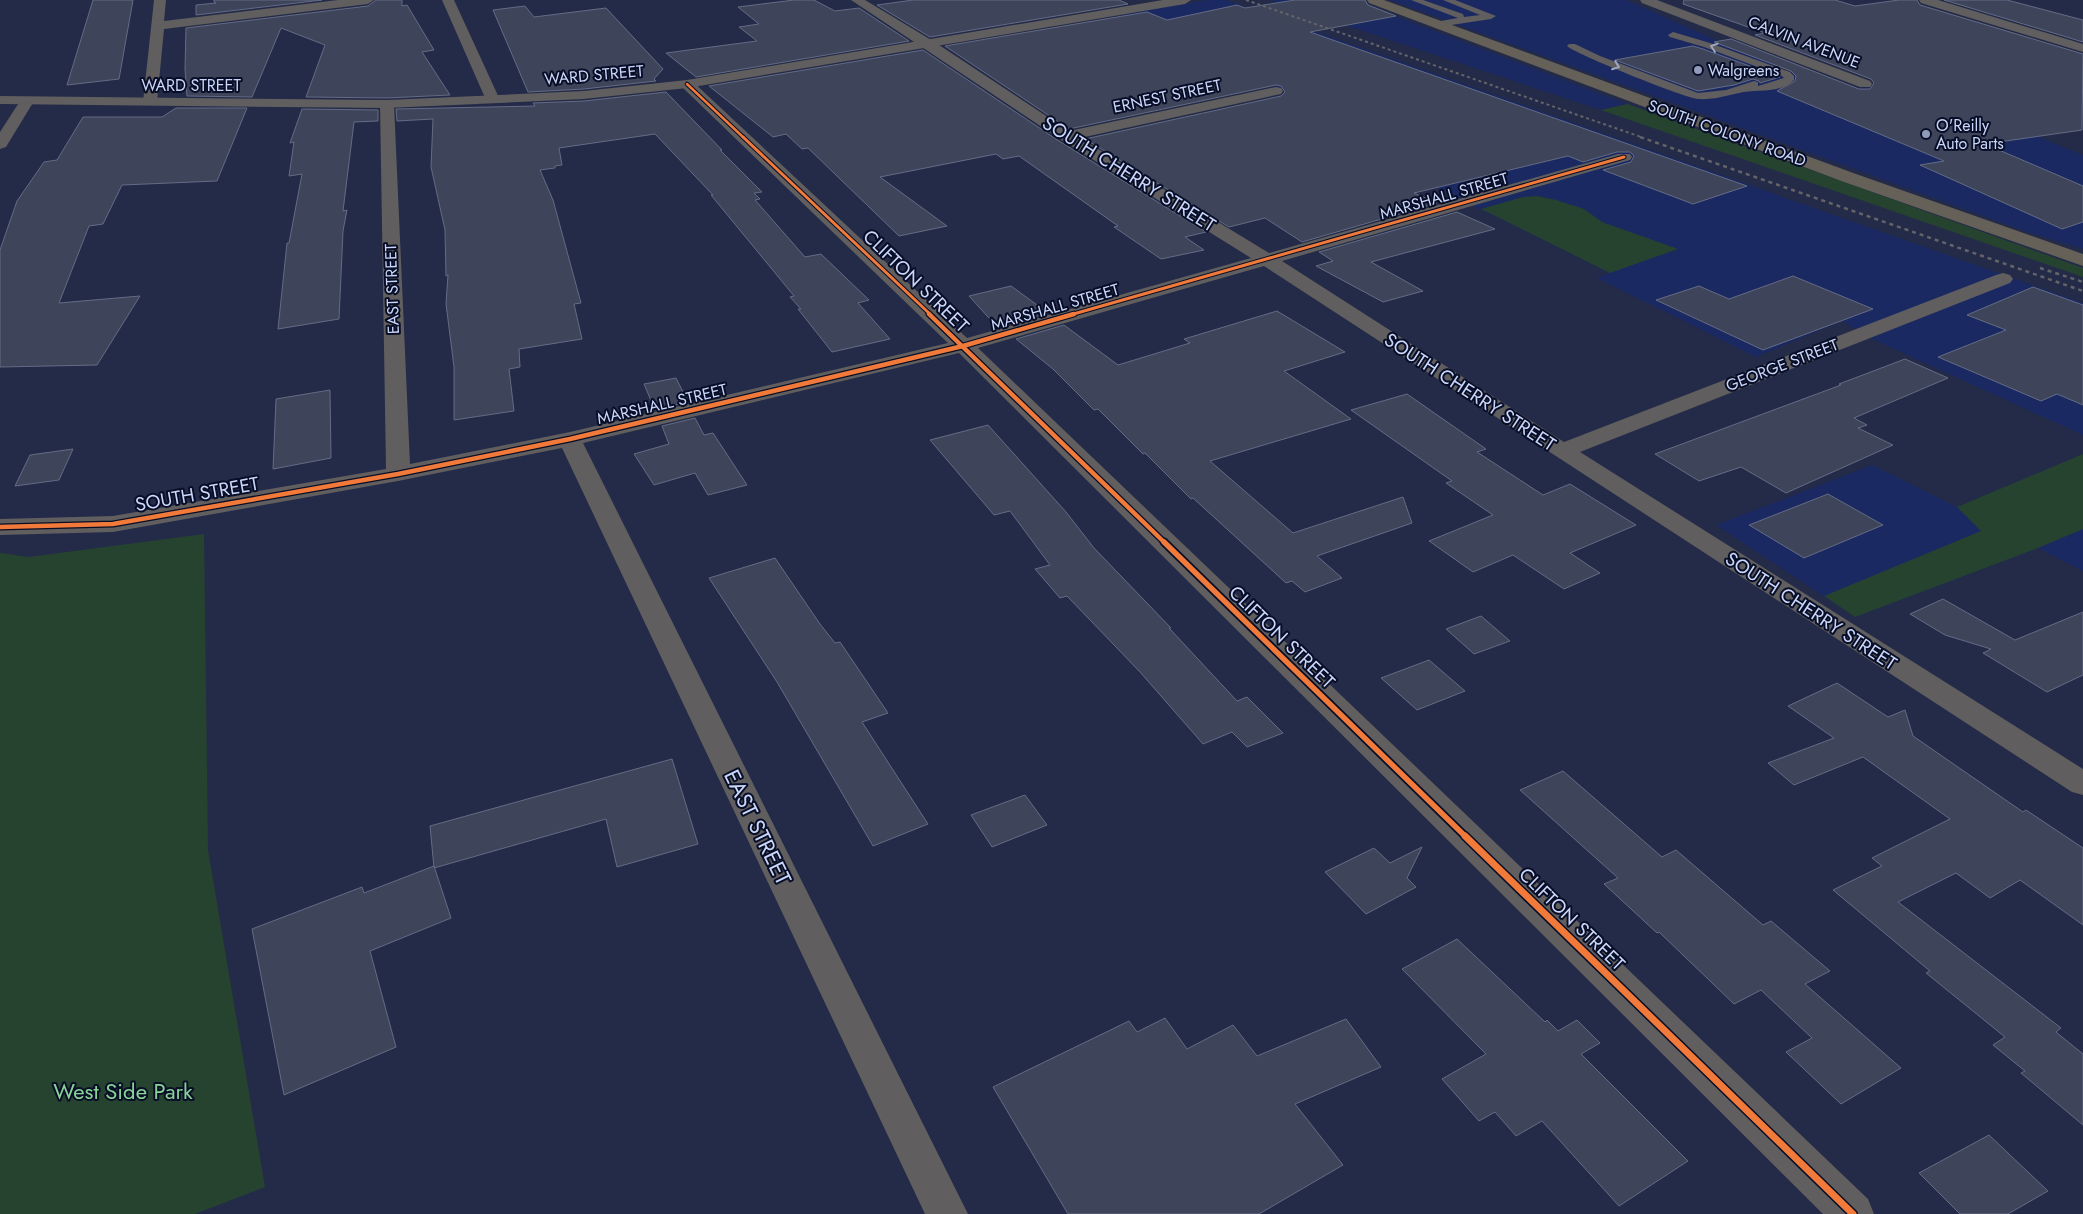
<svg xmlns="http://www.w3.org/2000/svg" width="2083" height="1214" font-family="Jost,sans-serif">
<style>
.built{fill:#1b2962}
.green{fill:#264330}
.building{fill:#3e455b;stroke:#646b84}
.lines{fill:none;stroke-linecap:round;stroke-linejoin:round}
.service{fill:#605e5e;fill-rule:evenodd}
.minor{fill:#605e5e;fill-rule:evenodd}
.tertiary{fill:#605e5e;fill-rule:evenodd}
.primary{fill:#656159;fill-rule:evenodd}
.rail-far1{stroke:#646468;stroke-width:2;stroke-dasharray:3 3;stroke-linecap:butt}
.rail{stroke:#646468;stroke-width:2.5;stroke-dasharray:4 4;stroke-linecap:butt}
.cycleway-far4-casing{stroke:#080e26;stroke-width:4.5}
.cycleway-far3-casing{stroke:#080e26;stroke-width:5}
.cycleway-far2-casing{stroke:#080e26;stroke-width:7}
.cycleway-far1-casing{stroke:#080e26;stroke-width:9}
.cycleway-casing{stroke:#080e26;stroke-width:10}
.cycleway-far4{stroke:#f17a3a;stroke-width:2.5}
.cycleway-far3{stroke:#f17a3a;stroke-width:3}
.cycleway-far2{stroke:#f17a3a;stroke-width:4.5}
.cycleway-far1{stroke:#f17a3a;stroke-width:5.5}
.cycleway{stroke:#f17a3a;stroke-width:7}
.oneway{stroke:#a0a7bc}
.poi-dot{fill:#909bbc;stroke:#080e26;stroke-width:2}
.labels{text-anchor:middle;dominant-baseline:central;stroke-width:4;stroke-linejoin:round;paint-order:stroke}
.far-street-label{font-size:16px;fill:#cad7fa;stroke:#080e26}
.far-poi-label{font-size:16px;fill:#cad7fa;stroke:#080e26;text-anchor:start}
.street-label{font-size:19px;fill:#cad7fa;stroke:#080e26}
.near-street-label{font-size:22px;fill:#cad7fa;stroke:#080e26}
.near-park-label{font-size:22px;fill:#8ad297;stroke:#080e26}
</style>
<rect width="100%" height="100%" fill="#242b48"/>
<g class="built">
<path d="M1208 0H1226L2083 303V435L1870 338 1842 321 1756 357 1597 278 1609 273 1360 150 1390 142 1123 14Z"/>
<path d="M1270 0H1353L1627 104 1601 110Z"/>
<path d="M1390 0H1626L1832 91 1906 83 2083 155V249L2030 233Z"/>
<path d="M2083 454V571L2038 548 1855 617 1716 525 1872 465 1957 507Z"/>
</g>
<g class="green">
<path d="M1627 104 2083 268V277L1601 110Z"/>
<path d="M1537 196 1556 200 1584 209 1602 222 1678 249 1610 273 1481 209 1523 197Z"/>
<path d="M2083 454V529L2038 548 1855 617 1824 596 1981 531 1957 507Z"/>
<path d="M204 534 208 850 265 1187 195 1214H0V553L29 557Z"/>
</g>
<g class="building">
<path d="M93 0H133L119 79 67 85Z"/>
<path d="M214 0H322L196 15V5L216 3 214 2Z"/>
<path d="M376 0H402V6L407 5 434 50 422 52 450 95 387 98 306 97 325 45 281 28 252 97 187 96 185 69 186 28 368 6Z"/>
<path d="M794 0H814L835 11 859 8 909 41 696 77 666 53 757 41 739 27 759 24 738 7Z"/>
<path d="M913 0H1119L1128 4 930 37 877 5Z"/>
<path d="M1295 0H1365L1368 5 1396 16 1310 32 1747 186 1693 204 1603 170 1631 162 1634 156 1630 152H1617L1583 162 1568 156 1414 193 1437 203 1302 242 1265 218 1229 227 1085 139 1281 96 1285 92 1281 86 1276 85 1069 129 945 46 1147 12 1167 20 1237 5 1245 8Z"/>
<path d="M1684 0H1835L1855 6 1899 0H1917L1920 5 2083 54 2082 130 1985 144 2083 186V222L2062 229 1920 165 1944 161 1777 91 1795 81 1796 76 1791 71 1714 42 1731 39 1859 89H1870L1874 83 1871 79 1755 35 1765 33 1683 4Z"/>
<path d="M1944 0H2007L2083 20V42Z"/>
<path d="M525 6 534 17 606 8 663 69 654 79 656 81 584 89 528 92 493 10Z"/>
<path d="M1693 46 1703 49 1780 77 1760 83 1759 81 1753 79 1734 85 1698 91 1615 60Z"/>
<path d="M923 50 1059 141 1206 232 1185 237 1204 250 1161 259 1114 227 1118 226 1019 156 1003 159 996 154 880 177 947 226 899 236 808 148 802 149 786 134 773 137 709 86Z"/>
<path d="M666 92 722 150H720L762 192 754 193 760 199 755 200 805 257 821 254 869 300 858 303 890 339 832 352 798 309H801L790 297 794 296 711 195H713L655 134 559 148 562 165 555 166V168L540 170 553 200 581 303 574 304 582 339 519 349 520 367 509 369 514 411 454 420V367L446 304 448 275 446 276 445 230 431 167 433 119 397 121 396 109 535 106 533 103 584 101Z"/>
<path d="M176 108H247L217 181 122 185 103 224 89 226 59 303 140 296 97 365 0 367V250L17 201 44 162 57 160 83 117H162Z"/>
<path d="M302 109 378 110V121L354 122 343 211 347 210 343 231 339 319 278 329 287 243H289L302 174 289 176 294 142 290 143Z"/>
<path d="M1457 212 1495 229 1371 262 1423 291 1383 302 1316 266 1333 261 1319 252Z"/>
<path d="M1793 276 1873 309 1763 350 1656 300 1699 286 1729 299Z"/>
<path d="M1011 286 1048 313 1000 327 988 317 969 296Z"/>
<path d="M2033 287 2083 305V405L2057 394 2041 401 1938 357 2006 330 1967 315Z"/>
<path d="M1277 311 1345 352 1284 371 1351 419 1210 461 1293 533 1403 497 1412 523 1317 556 1342 578 1305 592 1292 581 1286 583 1193 498 1191 499 1145 453 1143 454 1098 409 1094 410 1053 369 1016 339 1064 325 1118 365 1190 343 1184 339Z"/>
<path d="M1905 359 1948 378 1854 418 1867 425 1858 428 1893 445 1786 493 1741 467 1699 481 1655 454 1841 385 1839 384Z"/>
<path d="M676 378 688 402 655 410 644 384Z"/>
<path d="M330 390 331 458 273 469 276 399Z"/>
<path d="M1407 394 1486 449 1477 452 1543 495 1570 484 1636 525 1570 553 1600 573 1564 589 1513 555 1473 572 1429 541 1493 515 1446 483 1452 481 1351 410Z"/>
<path d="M695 418 704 435 713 433 747 485 708 495 695 473 654 485 634 454 669 444 662 426Z"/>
<path d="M988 425 1066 512 1094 548 1171 628H1169L1237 701 1247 697 1283 733 1247 747 1232 732 1203 744 1140 672 1067 596 1060 598 1035 569 1050 565 1010 511 994 515 930 440Z"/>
<path d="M73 449 59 480 15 486 30 455Z"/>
<path d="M1828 494 1883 525 1804 558 1749 525Z"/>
<path d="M775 558 820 624 835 643 840 642 888 713 862 722 928 824 873 846 777 682 709 578Z"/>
<path d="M1943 599 2015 640 2083 612V675L2047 692 1983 653 1991 649 1945 635 1910 614Z"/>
<path d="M1481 616 1510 641 1474 654 1446 629Z"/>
<path d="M1429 660 1465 691 1417 710 1381 678Z"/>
<path d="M1837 683 1888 717 1905 710 1913 736 2023 812 2026 810 2083 848V925L2020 880 1990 898 1956 873 1898 902 2061 1028 2056 1032 2083 1054V1125L2021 1073 2025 1071 1993 1045 2005 1037 1926 973 1930 971 1833 890 1882 866 1872 858 1950 819 1863 757 1794 785 1768 763 1834 738 1788 706Z"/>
<path d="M672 759 698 844 617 867 606 819 434 868 430 826Z"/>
<path d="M1563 771 1662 857 1676 850 1763 925 1771 921 1830 971 1805 984 1901 1068 1841 1104 1786 1052 1812 1038 1761 990 1734 1004 1659 932 1657 933 1604 884 1618 878 1520 790Z"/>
<path d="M1025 795 1047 825 992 847 971 815Z"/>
<path d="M1422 847 1407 878 1416 887 1366 914 1325 872 1374 848 1390 863Z"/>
<path d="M434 866 451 918 370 951 396 1047 284 1095 252 929 362 887 364 893Z"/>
<path d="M1457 939 1545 1022 1547 1020 1558 1031 1577 1020 1600 1043 1581 1054 1688 1161 1619 1206 1542 1121 1516 1136 1495 1112 1479 1121 1442 1079 1486 1054 1402 969Z"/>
<path d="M1165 1018 1187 1049 1233 1025 1257 1056 1346 1019 1381 1067 1295 1104 1343 1165 1259 1214H1068L993 1087 1129 1021 1137 1032Z"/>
<path d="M1989 1135 2048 1191 2008 1214H1960L1919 1173Z"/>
</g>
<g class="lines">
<g class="service">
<path d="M1411 0H1423L1463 14 1464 17 1480 15 1443 0H1455L1496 16 1491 19 1438 27 1433 24 1435 22 1458 18Z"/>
<path d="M1673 32 1710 43 1790 72 1794 76V80C1781 94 1756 89 1739 93 1726 96 1712 100 1698 99 1685 98 1575 54 1567 46L1569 44H1575L1600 56 1698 93 1726 90 1754 81 1758 82V86L1784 78 1782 76 1704 47 1670 37 1668 35Z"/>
</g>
<g class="minor">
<path d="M154 0H166L164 21 338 0H374L368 4 164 29 157 102 155 105H145L143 102Z"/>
<path d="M442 0H454L500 100 498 103H488L486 100Z"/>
<path d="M851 0H865L933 41 1069 131 1276 87 1281 88 1283 91 1281 94 1276 95 1080 138 1269 253 1618 154H1630L1632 157 1630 160 1282 261 1564 442 1996 275 2003 273 2010 275 2013 279 2010 283 1580 452 2083 769V795L2072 792 1264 266 978 348 1868 1199 1874 1214H1823L959 353 583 443 968 1214H925L562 448 398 481 113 532 0 535V519L113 516 386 469 380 104 382 101H392L394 104 410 464 570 432 948 343 682 87 680 84 682 81H692L967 338 1251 258 1060 139Z"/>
<path d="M1640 0H1657L1870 81 1872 84 1870 87H1860L1642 3Z"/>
<path d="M1919 0H1938L2083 44V52L1921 3Z"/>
<path d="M27 97 32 98 34 101 6 147 0 149V132L22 98Z"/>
</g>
<path class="tertiary" d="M1163 0H1191L1185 4 687 88 584 99 387 108 0 104V96L387 100 584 91 687 80Z"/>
<path class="primary" d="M1367 0H1384L1856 174 2083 254V266L1844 182 1369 3Z"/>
<path class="rail-far1" d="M1246 0 1644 138"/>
<g class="rail">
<path d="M1640 137 2083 291"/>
<path d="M2040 268 2083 282"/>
</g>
<defs>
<path id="cycleway-far4" d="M687 84 744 138"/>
<g id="cycleway-far3">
<path d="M743 137 931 315"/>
<path d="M1070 315 1624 157"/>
</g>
<g id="cycleway-far2">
<path d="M929 314 1165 543"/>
<path d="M0 527 113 524 398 474 570 439 963 346 1074 314"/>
</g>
<path id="cycleway-far1" d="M1164 542 1466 837"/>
<path id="cycleway" d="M1465 836 1853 1214"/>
</defs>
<use href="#cycleway-far4" class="cycleway-far4-casing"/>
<use href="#cycleway-far3" class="cycleway-far3-casing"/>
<use href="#cycleway-far2" class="cycleway-far2-casing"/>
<use href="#cycleway-far1" class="cycleway-far1-casing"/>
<use href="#cycleway" class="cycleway-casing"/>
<use href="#cycleway-far4" class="cycleway-far4"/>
<use href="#cycleway-far3" class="cycleway-far3"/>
<use href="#cycleway-far2" class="cycleway-far2"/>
<use href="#cycleway-far1" class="cycleway-far1"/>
<use href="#cycleway" class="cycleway"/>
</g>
<defs><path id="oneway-chevron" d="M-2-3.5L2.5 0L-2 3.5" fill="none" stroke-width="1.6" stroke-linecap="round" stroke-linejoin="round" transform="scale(1.25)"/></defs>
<g class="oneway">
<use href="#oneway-chevron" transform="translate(1714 47) rotate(-161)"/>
<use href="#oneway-chevron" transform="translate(1616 66) rotate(21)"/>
</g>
<g class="poi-dot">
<circle cx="1698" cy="70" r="5"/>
<circle cx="1926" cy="134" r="5"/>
</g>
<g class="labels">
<g class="far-street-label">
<text transform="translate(1804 42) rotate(21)">CALVIN AVENUE</text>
<text transform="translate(594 75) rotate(-5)">WARD STREET</text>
<text x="191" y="85">WARD STREET</text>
<text transform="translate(1167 96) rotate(-12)">ERNEST STREET</text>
<text transform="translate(1727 133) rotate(20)">SOUTH COLONY ROAD</text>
<text transform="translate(1444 196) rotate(-16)">MARSHALL STREET</text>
<text transform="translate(392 289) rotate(-92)">EAST STREET</text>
<text transform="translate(1055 307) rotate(-16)">MARSHALL STREET</text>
<text transform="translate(1782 365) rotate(-21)">GEORGE STREET</text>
<text transform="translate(662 404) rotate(-13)">MARSHALL STREET</text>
</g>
<g class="far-poi-label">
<text x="1708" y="70">Walgreens</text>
<text x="1936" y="125">O'Reilly<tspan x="1936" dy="18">Auto Parts</tspan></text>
</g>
<g class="street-label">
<text transform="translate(1129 174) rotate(32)">SOUTH CHERRY STREET</text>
<text transform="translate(916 281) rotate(44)">CLIFTON STREET</text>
<text transform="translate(1470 392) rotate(33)">SOUTH CHERRY STREET</text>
<text transform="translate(197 494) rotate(-10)">SOUTH STREET</text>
<text transform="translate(1811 611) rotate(33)">SOUTH CHERRY STREET</text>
<text transform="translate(1282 637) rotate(44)">CLIFTON STREET</text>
<text transform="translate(1572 919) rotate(44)">CLIFTON STREET</text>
</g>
<g class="near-street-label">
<text transform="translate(758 827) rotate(64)">EAST STREET</text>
</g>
<g class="near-park-label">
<text x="123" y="1091">West Side Park</text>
</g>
</g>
</svg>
